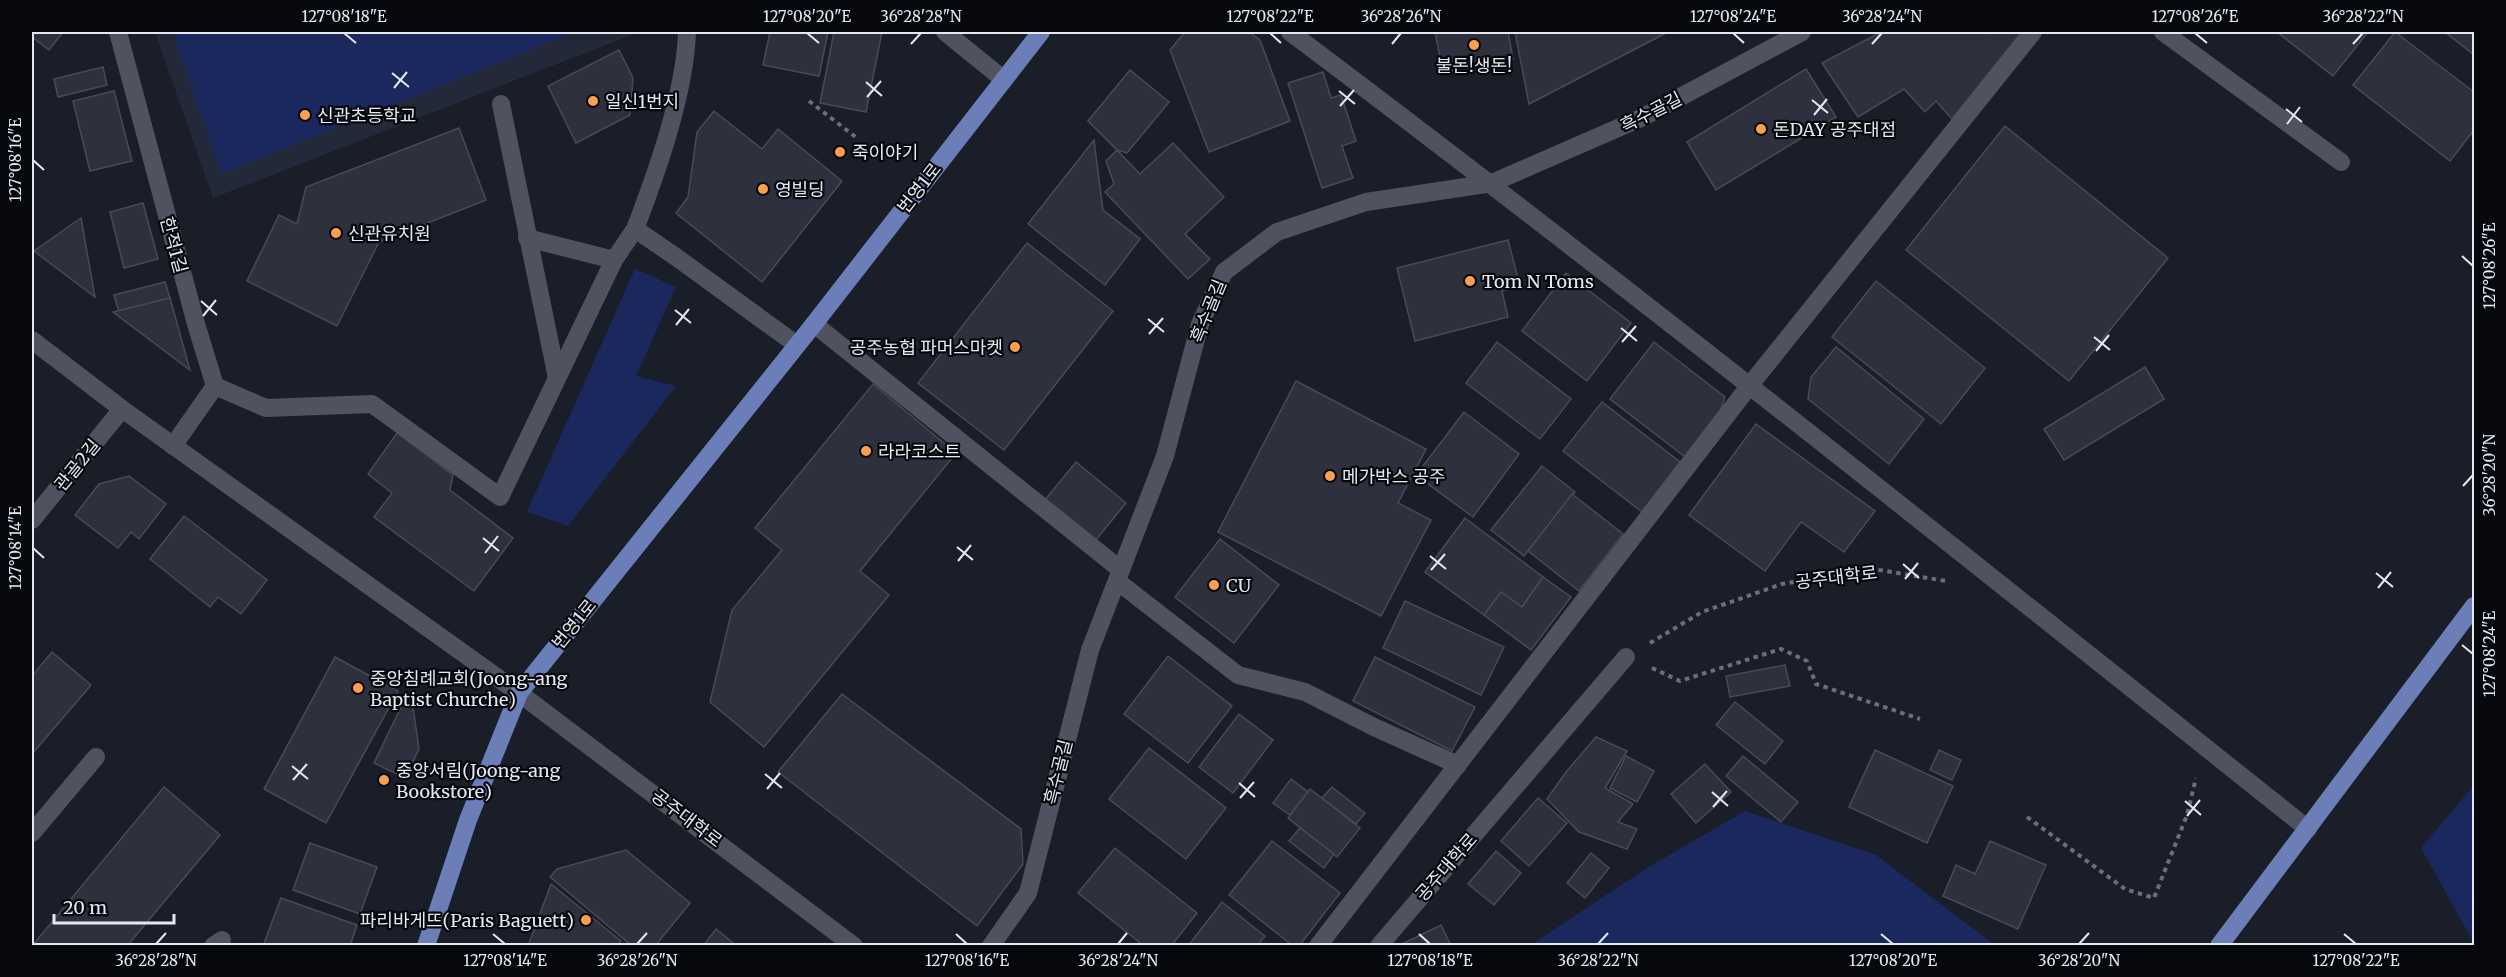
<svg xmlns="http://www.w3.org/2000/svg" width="2506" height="977" font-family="Merriweather,'Noto Sans KR',serif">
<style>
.built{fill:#232939}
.green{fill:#1b285d}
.building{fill:#2d313d;stroke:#474b58;stroke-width:1.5}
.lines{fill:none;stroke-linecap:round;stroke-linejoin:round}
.path{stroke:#6b6f79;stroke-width:4;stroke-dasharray:4.5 4.5;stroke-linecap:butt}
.minor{stroke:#4e535f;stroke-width:18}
.major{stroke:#6b7eb7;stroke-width:18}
.ticks{fill:none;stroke:#e5e8f0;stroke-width:2}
.poi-dot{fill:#fa9f4f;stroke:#07080d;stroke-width:2}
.labels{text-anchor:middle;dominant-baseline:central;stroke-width:4.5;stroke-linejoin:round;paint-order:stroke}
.poi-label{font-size:18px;fill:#e5e8f0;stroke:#07080d;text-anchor:start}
.street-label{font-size:18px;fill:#e5e8f0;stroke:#07080d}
.neatline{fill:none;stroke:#e5e8f0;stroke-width:2}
.ticks-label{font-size:15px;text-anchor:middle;fill:#e5e8f0}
</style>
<rect width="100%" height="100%" fill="#1a1e29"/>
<path class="built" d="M155 32H639L213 198Z"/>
<g class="green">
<path d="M173 32H575L221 174Z"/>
<path d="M635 269 676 287 636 376 676 386 568 526 527 512Z"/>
<path d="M2474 785V943L2421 848Z"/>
<path d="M1745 811 1876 855 1995 945H1531L1647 868Z"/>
</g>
<g class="building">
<path d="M32 32H63L49 50 32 37Z"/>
<path d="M770 32H828L819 76 763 65Z"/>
<path d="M834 32H882L866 112 820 103Z"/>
<path d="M1185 32H1249L1260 40 1290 121 1209 152 1170 50Z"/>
<path d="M1435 32H1508L1513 59 1443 72Z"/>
<path d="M1515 32H1668L1529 104Z"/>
<path d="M1881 32H1987L1989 34 1991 32H2019L2021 33 1952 119 1936 101 1925 112 1904 89 1858 117 1822 63Z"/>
<path d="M2277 32H2368L2333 76Z"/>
<path d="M2395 32 2474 92V130L2450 161 2353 85Z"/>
<path d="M2445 32H2474V55Z"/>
<path d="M619 50 633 78 630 115 576 143 548 86Z"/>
<path d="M103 67 107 85 58 97 54 79Z"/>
<path d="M1806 69 1836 117 1716 190 1687 142Z"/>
<path d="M1130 70 1169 102 1127 153 1117 150 1088 121Z"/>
<path d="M1323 72 1331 98 1341 95 1356 141 1342 146 1353 178 1322 188 1288 83Z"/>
<path d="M114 91 132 161 90 171 73 101Z"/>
<path d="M714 111 762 149 778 129 842 181 762 282 676 213 688 197 697 132Z"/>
<path d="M2005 126 2168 258 2069 381 1906 250Z"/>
<path d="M459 128 486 200 379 242 337 326 247 281 279 215 297 224 306 187Z"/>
<path d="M1094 140 1103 210 1140 239 1105 285 1028 224Z"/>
<path d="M1173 143 1224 197 1185 234 1210 259 1188 279 1105 192 1114 184 1106 161 1117 150 1140 174Z"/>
<path d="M143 203 158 259 124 268 110 212Z"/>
<path d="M81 218 95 297 34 251Z"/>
<path d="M1508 240 1520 286 1502 291 1508 317 1415 341 1397 268Z"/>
<path d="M1027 243 1113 311 1004 450 918 383Z"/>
<path d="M1566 273 1631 323 1587 381 1522 331Z"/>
<path d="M1876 281 1985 368 1941 424 1832 337Z"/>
<path d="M165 282 170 298 119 312 114 295Z"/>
<path d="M170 298 190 370 113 312Z"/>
<path d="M1497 342 1571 399 1540 439 1466 383Z"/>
<path d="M1654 342 1725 397 1721 409 1685 457 1610 399Z"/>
<path d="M1836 347 1924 419 1889 464 1808 399 1811 377Z"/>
<path d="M2145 367 2164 399 2064 460 2044 429Z"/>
<path d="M1296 381 1426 449 1398 503 1431 520 1381 616 1218 532Z"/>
<path d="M873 384 956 453 860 571 889 595 764 747 710 702 732 610 782 550 755 528Z"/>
<path d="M1602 402 1680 462 1642 512 1563 451Z"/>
<path d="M1464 412 1519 454 1473 517 1416 475Z"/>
<path d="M1756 424 1875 511 1844 552 1801 522 1765 571 1689 515Z"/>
<path d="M397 433 453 475 450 490 513 538 474 591 374 517 392 493 368 474Z"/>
<path d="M1076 462 1126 503 1095 541 1045 500Z"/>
<path d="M1542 466 1575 492 1524 556 1491 530Z"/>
<path d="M129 476 166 504 139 539 131 532 118 548 75 515 99 484Z"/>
<path d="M1572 494 1623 534 1579 591 1528 551Z"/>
<path d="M184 516 267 580 241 614 218 597 210 607 150 559Z"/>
<path d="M1465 518 1543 577 1522 607 1501 592 1484 615 1425 572Z"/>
<path d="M1220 539 1279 585 1234 643 1175 597Z"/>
<path d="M1543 577 1571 597 1531 650 1484 615 1501 592 1522 607Z"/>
<path d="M1405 601 1504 647 1481 695 1383 648Z"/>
<path d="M52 652 91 685 32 754V676Z"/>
<path d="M1168 656 1232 706 1188 763 1124 714Z"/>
<path d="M335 657 398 691 326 823 264 789Z"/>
<path d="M1375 657 1475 707 1452 751 1353 701Z"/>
<path d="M1785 665 1790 686 1730 697 1726 676Z"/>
<path d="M842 694 1021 829 1023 864 977 926 778 772Z"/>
<path d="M1735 702 1783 741 1765 764 1716 725Z"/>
<path d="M403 703 413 707 419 749 405 778 374 763Z"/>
<path d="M1239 714 1273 740 1233 793 1199 767Z"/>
<path d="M1596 737 1627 751 1605 788 1633 804 1618 822 1637 829 1627 849 1579 832 1547 799 1566 772Z"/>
<path d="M1149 748 1226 808 1186 859 1109 799Z"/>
<path d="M1875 750 1953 786 1927 843 1849 807Z"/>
<path d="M1939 750 1961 760 1952 780 1930 770Z"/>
<path d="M1626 756 1654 771 1637 802 1610 788Z"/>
<path d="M1743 756 1798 802 1781 822 1726 776Z"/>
<path d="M1705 764 1731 792 1696 823 1671 794Z"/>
<path d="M1291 779 1308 792 1290 815 1273 803Z"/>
<path d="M164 787 220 835 127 946H32Z"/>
<path d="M1332 787 1365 813 1356 824 1322 798Z"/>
<path d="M1310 789 1360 828 1337 857 1288 818Z"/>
<path d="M1538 798 1567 823 1529 866 1501 841Z"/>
<path d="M1300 828 1334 854 1324 868 1289 841Z"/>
<path d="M1272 841 1340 893 1299 946H1293L1229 895Z"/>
<path d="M1990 841 2046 865 2018 929 1943 896 1956 865 1975 874Z"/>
<path d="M310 843 377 867 360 914 293 890Z"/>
<path d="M1115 848 1197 913 1171 946H1144L1078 893Z"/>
<path d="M626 850 690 903 655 946H632L550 877 557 869Z"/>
<path d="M1496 851 1521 873 1494 905 1468 884Z"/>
<path d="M1591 853 1609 868 1585 898 1567 883Z"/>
<path d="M551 884 621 941 617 946H528Z"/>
<path d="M281 898 357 925 350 946H263Z"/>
<path d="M1222 902 1265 936 1257 946H1188Z"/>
<path d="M1441 925 1451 946H1398Z"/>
<path d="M716 929 737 946H703Z"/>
</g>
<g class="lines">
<g class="path">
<path d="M809 101 857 138"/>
<path d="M1650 643 1702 612 1782 584 1873 569 1946 581"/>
<path d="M1652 668 1680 681 1781 649 1807 661 1816 684 1920 719"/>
<path d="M2027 817 2125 889 2154 898 2187 815 2196 778"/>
</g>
<g class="minor">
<path d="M118 32 196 324 215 386 173 446"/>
<path d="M687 32C685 93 657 172 635 229L676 257 797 345"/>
<path d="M945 32 1003 79"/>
<path d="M1290 32C1635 291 1970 560 2308 829"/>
<path d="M2163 32 2341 162"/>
<path d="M501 104 557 378"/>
<path d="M527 238 614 260"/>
<path d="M814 324 1121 570"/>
<path d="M32 340 122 409 519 693 854 946"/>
<path d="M215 386 266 408 372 404 500 497 614 260 635 229"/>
<path d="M32 520 122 409"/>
<path d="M1117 581 1238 675 1305 692 1374 727 1458 765"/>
<path d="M32 833 96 757"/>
<path d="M213 946 222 940"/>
<path d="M991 946 1028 893 1090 650 1165 456 1200 324 1224 272 1277 232 1366 202 1492 183 1641 118 1802 32"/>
<path d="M1318 946 1750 385 2033 32"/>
<path d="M1379 946 1626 657"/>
</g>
<g class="major">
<path d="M426 946 468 820 519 693 814 324 1041 32"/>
<path d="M2219 946 2474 606"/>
</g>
</g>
<path class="ticks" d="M344 33 356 43M807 33 819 43M1270 33 1281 43M1733 33 1744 43M2195 33 2207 43M911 44 921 33M1392 44 1401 33M1872 44 1882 33M2353 44 2363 33M392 73 409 87M866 82 882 96M394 88 407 72M1339 91 1355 104M867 97 881 81M1812 100 1828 113M1340 106 1354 90M2286 109 2302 122M1814 115 1827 99M2287 124 2300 107M33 160 44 170M2462 256 2473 266M201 301 217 315M675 310 691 323M203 316 216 300M1148 319 1164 332M676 325 689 309M1621 328 1637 341M1149 334 1163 318M2094 337 2110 350M1622 342 1636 326M2096 351 2109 335M2463 486 2473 475M483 538 499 551M957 547 973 560M33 548 44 558M485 553 498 536M1430 556 1446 569M958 561 971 545M1903 564 1919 578M1431 570 1445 554M2376 573 2393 587M1905 579 1918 563M2378 588 2391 572M2462 645 2473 654M292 766 308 779M765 774 782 788M293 780 307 764M1239 783 1255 797M767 789 780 773M1712 792 1728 806M1240 798 1254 782M2185 801 2201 815M1713 807 1727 791M2187 816 2200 800M493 934 505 944M956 934 967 944M1419 934 1430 944M1881 934 1893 944M2344 934 2356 944M156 944 166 933M637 944 647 933M1118 944 1127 933M1598 944 1608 933M2079 944 2089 933"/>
<g class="poi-dot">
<circle cx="1474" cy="45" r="6"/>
<circle cx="593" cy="101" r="6"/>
<circle cx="305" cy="115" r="6"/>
<circle cx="1761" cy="129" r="6"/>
<circle cx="840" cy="152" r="6"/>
<circle cx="763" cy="189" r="6"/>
<circle cx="336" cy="233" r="6"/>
<circle cx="1470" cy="281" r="6"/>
<circle cx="1015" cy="347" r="6"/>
<circle cx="866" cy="451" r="6"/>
<circle cx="1330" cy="476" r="6"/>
<circle cx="1214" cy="585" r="6"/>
<circle cx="358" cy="688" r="6"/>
<circle cx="384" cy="780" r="6"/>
<circle cx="586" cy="920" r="6"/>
</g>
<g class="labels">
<g class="poi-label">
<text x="1474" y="65" text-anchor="middle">불돈!생돈!</text>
<text x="605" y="101">일신1번지</text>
<text x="317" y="115">신관초등학교</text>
<text x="1773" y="129">돈DAY 공주대점</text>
<text x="852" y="152">죽이야기</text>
<text x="775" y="189">영빌딩</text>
<text x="348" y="233">신관유치원</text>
<text x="1482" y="281">Tom N Toms</text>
<text x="1003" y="347" text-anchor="end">공주농협 파머스마켓</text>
<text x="878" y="451">라라코스트</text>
<text x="1342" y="476">메가박스 공주</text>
<text x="1226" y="585">CU</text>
<text x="370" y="678">중앙침례교회(Joong-ang<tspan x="370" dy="21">Baptist Churche)</tspan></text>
<text x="396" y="770">중앙서림(Joong-ang<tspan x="396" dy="21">Bookstore)</tspan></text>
<text x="574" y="920" text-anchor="end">파리바게뜨(Paris Baguett)</text>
</g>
<g class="street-label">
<text transform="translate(1651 112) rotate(-27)">흑수골길</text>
<text transform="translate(919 188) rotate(-52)">번영1로</text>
<text transform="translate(174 245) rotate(75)">한적1길</text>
<text transform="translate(1208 311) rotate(-68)">흑수골길</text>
<text transform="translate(77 465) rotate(-51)">관골2길</text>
<text transform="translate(1836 577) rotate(-7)">공주대학로</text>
<text transform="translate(574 624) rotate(-51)">번영1로</text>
<text transform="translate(1058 772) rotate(-76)">흑수골길</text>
<text transform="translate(687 818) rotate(37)">공주대학로</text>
<text transform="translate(1446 867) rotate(-49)">공주대학로</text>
</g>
</g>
<rect width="2506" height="977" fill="none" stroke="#07080d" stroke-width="66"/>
<path d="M54 914v9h120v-9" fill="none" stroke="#e5e8f0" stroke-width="3"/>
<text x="63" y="914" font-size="18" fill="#e5e8f0" stroke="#07080d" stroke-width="4.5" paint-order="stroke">20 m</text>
<rect x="33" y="33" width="2440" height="911" class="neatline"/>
<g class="ticks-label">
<text x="344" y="22">127°08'18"E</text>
<text x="807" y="22">127°08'20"E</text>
<text x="921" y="22">36°28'28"N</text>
<text x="1270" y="22">127°08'22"E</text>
<text x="1401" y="22">36°28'26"N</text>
<text x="1733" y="22">127°08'24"E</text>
<text x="1882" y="22">36°28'24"N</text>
<text x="2195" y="22">127°08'26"E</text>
<text x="2363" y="22">36°28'22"N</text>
<text transform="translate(16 160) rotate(-90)" y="5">127°08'16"E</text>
<text transform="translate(2490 266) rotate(-90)" y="5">127°08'26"E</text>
<text transform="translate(2490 475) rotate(-90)" y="5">36°28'20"N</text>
<text transform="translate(16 548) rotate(-90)" y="5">127°08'14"E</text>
<text transform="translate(2490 654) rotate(-90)" y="5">127°08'24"E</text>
<text x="156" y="966">36°28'28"N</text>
<text x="505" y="966">127°08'14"E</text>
<text x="637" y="966">36°28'26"N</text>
<text x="967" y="966">127°08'16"E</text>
<text x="1118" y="966">36°28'24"N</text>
<text x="1430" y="966">127°08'18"E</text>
<text x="1598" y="966">36°28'22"N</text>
<text x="1893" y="966">127°08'20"E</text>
<text x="2079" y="966">36°28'20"N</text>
<text x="2356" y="966">127°08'22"E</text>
</g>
</svg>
